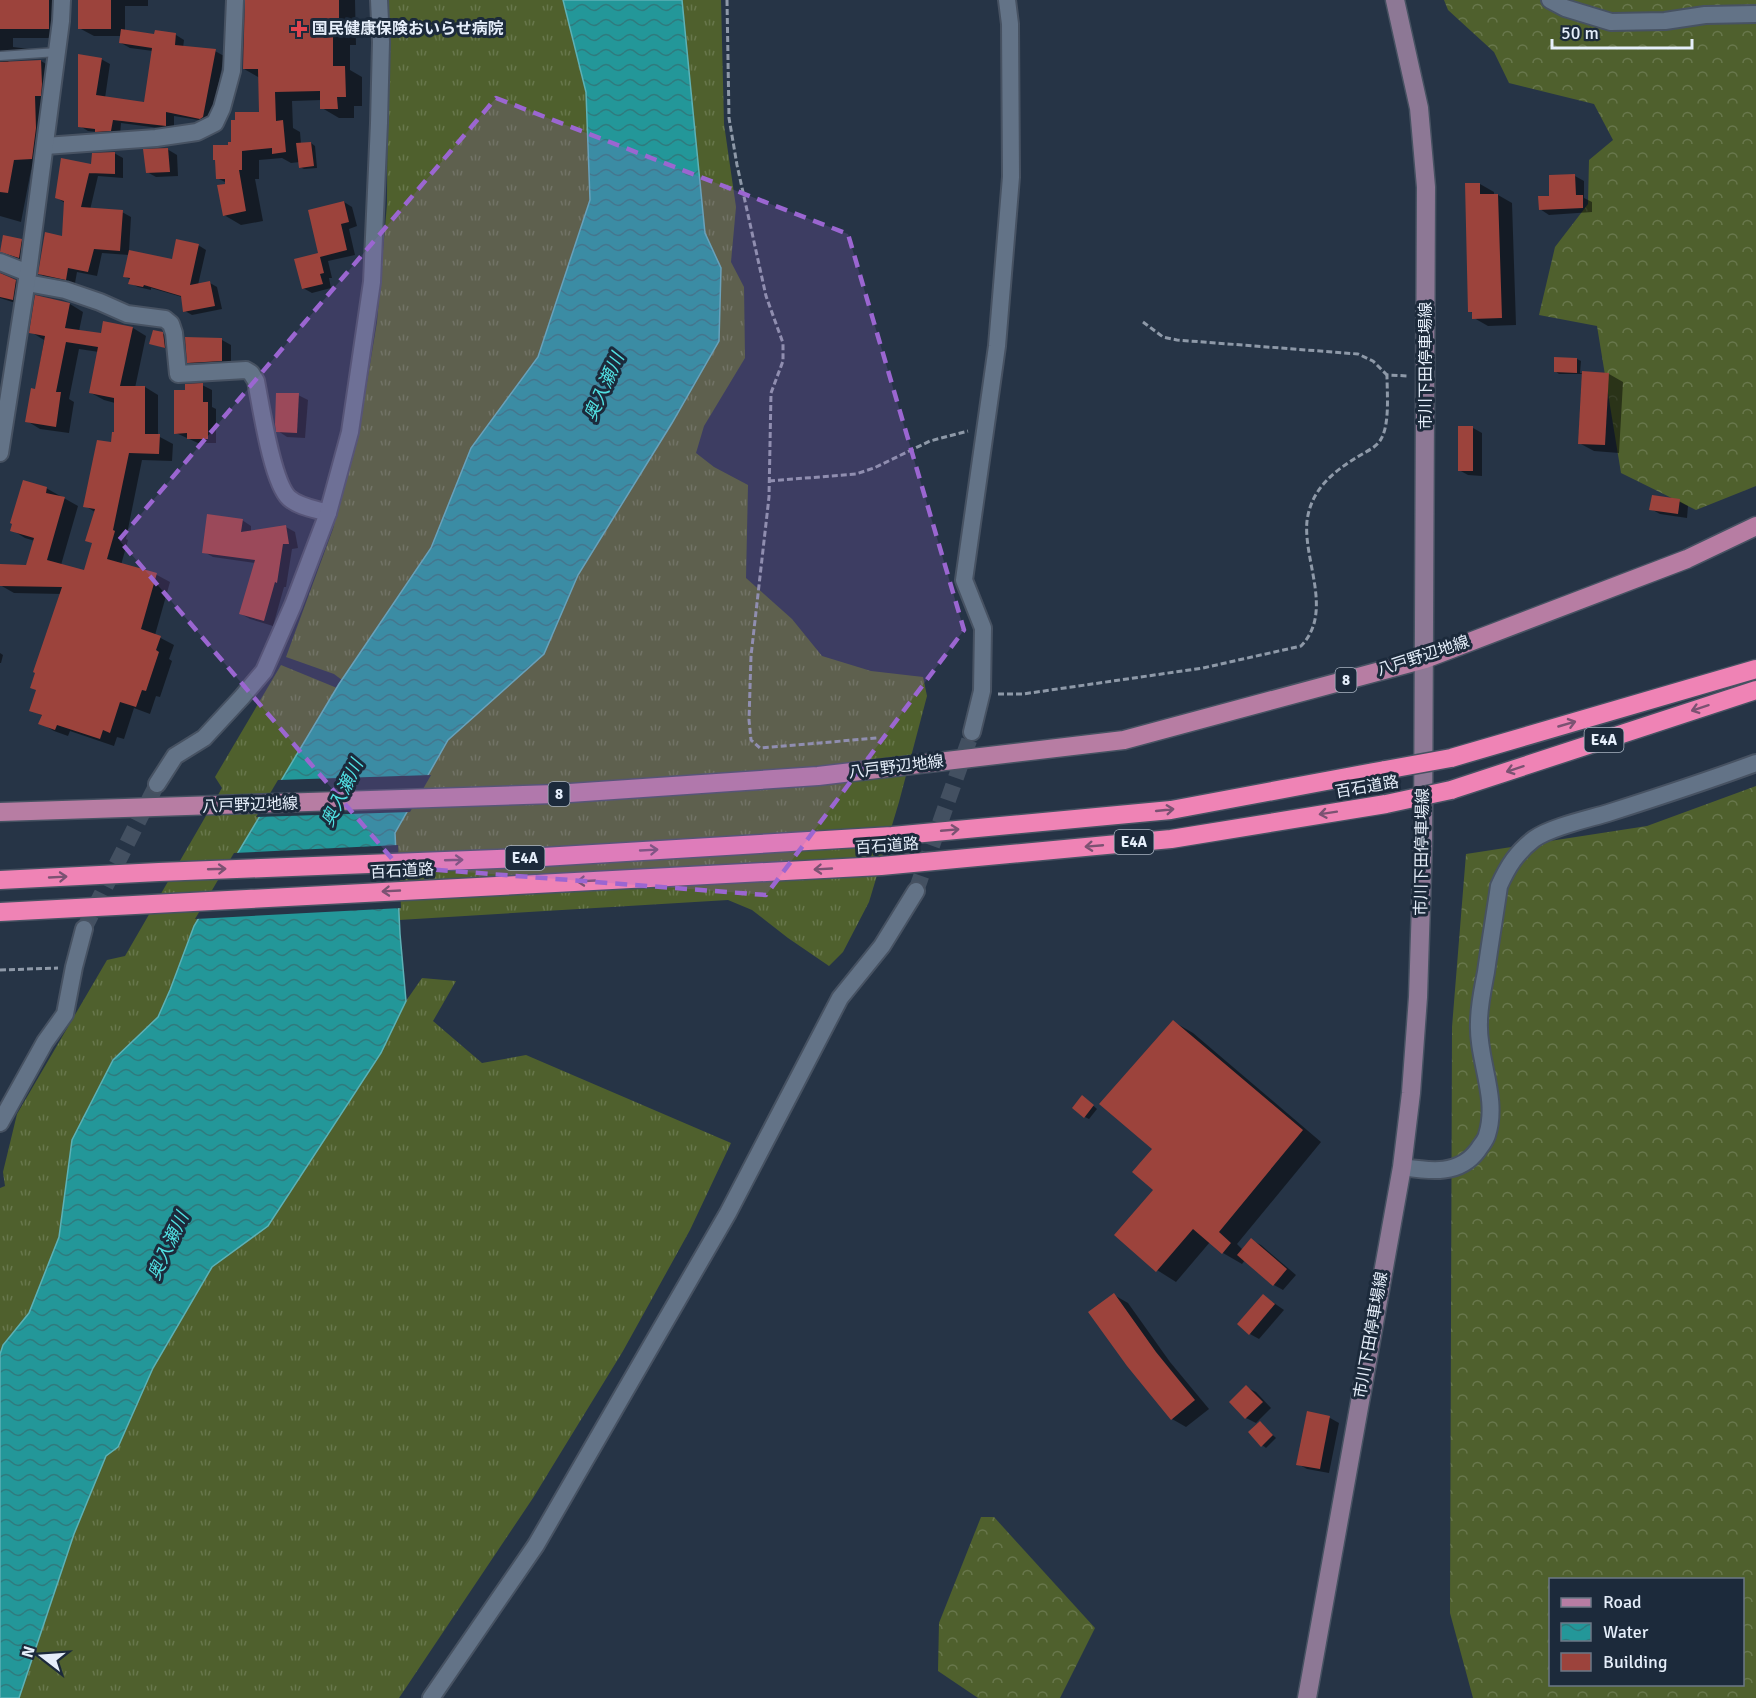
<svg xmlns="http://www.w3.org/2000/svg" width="1756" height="1698" font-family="Signika,'Noto Sans JP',sans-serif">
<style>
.grass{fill:url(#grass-tufts)}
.forest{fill:url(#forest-crowns);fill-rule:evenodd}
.water{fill:url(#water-waves);stroke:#5db1b6;stroke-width:1.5}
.pier{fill:#263446}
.shadow{fill:#0007}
.building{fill:#9c433c}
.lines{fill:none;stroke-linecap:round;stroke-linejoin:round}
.street-tunnel{stroke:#435061;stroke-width:16;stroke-dasharray:16 8;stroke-linecap:butt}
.lane-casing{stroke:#475262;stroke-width:11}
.street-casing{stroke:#475262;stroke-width:20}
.secondary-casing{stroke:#475262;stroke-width:21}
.primary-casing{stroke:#475262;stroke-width:21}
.highway-casing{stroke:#475262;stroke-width:21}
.path{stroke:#8e99a8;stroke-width:3;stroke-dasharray:6 3;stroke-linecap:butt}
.lane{stroke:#637387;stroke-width:8}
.street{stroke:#637387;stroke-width:16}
.secondary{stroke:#8d7895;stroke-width:18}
.primary{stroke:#b77da3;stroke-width:18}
.highway{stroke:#ef83b5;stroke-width:18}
.highway-bridge-casing{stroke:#475262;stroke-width:21;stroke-linecap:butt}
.highway-bridge{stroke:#ef83b5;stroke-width:18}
.oneway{stroke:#7b5272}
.marked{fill:#9b66d1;fill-opacity:0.2;stroke:#9b66d1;stroke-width:4.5;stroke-dasharray:12 8;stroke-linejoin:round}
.health-dot{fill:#e0444e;stroke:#1c2a3b;stroke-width:2}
.labels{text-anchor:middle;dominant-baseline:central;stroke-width:6;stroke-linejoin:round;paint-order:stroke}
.shield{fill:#1c2a3b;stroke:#a9b3c1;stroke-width:1.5}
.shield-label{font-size:15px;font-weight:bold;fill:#e5eefa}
.poi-label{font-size:16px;font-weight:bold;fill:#e5eefa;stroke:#1c2a3b;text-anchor:start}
.street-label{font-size:16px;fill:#e5eefa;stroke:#1c2a3b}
.water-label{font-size:18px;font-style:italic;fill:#51e1e3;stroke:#1c2a3b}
</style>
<defs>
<pattern id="grass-tufts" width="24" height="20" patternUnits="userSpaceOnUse" patternTransform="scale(1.5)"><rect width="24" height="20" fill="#4f602d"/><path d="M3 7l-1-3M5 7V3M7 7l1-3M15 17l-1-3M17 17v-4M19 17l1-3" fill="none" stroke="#68774c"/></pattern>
<pattern id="forest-crowns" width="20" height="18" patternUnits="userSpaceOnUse" patternTransform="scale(1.5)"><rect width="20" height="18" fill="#4f602d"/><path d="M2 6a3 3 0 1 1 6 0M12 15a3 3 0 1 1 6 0" fill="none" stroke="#68774c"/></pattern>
<pattern id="water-waves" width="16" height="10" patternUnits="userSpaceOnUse" patternTransform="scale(1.5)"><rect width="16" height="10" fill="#239799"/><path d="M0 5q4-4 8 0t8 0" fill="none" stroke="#2f7b7e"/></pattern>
</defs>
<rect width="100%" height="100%" fill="#263446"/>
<g class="grass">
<path d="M388 0H563L586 92 590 200 538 357 471 448 431 548 342 680 334 674 286 657 333 529 358 436 377 322 387 204Z"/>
<path d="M682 0H721L724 124 736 207 731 262 744 287 745 358 704 426 696 453 714 467 748 485 746 578 792 619 822 656 871 671 923 677 927 696 899 802 869 902 843 952 829 966 788 938 752 910 728 900 399 920 395 833 448 740 544 654 578 575 672 423 719 341 721 268 705 233Z"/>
<path d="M281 665 337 688 194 926 170 990 158 1017 112 1060 62 1213 59 1237 29 1313 3 1345 0 1354V1188L5 1186 3 1172 17 1114 107 960 125 956 222 788 215 777Z"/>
<path d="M422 978 456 981 433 1021 482 1063 526 1055 731 1143 690 1230 623 1351 533 1498 399 1698H19L74 1534 106 1456 118 1447 153 1368 212 1267 268 1226 381 1053 406 1001Z"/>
</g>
<g class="forest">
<path d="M1444 0H1756V486L1696 510 1621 473 1597 326 1539 315 1555 247 1588 204 1589 160 1613 140 1594 104 1509 83 1494 52 1448 10Z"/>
<path d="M1756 786V1698H1473L1450 1613 1452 1027 1466 854 1647 826ZM1550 1580H1742V1684H1550Z"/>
<path d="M981 1517H994L1095 1628 1060 1698H978L938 1671 939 1623Z"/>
</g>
<path class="water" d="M563 0H682L705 233 721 268 719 341 672 423 578 575 544 654 448 740 395 833 400 934 406 1001 381 1053 268 1226 212 1267 153 1368 118 1447 106 1456 74 1534 19 1698H0V1354L3 1345 29 1313 59 1237 72 1140 113 1060 158 1017 170 990 194 926 339 684 431 548 471 448 538 357 590 200 586 92Z"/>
<g class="pier">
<path d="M431 775 410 812 256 817 278 780Z"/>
<path d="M398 845 401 908 195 919 234 853Z"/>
</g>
<g class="shadow">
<path d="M0 0H66L67 38H13V47L29 49 43 57 8 60 9 63 41 61 58 71 50 169 31 170 21 222 0 216Z"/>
<path d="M79 0H148V6H125V31L155 35H176L184 40 183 48 215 51 224 56 211 122 174 116V130L121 123 120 135 105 136 98 132 88 131 80 126 101 59 110 64 105 98 146 104 153 51 130 48 121 43 122 36H94L79 28Z"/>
<path d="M247 0H355L356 45H350V70L362 77V106H354V118H339L322 108V100L292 101 293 128 300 132 301 144 311 143 315 146 317 168 304 169 300 167V162L291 163 282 158 259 160V179H255L263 221 241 225 224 215 229 184 217 178 229 146 260 114V78L244 69Z"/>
<path d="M167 149 177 155 178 176 156 177 147 172Z"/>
<path d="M114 153 123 158V178L98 176 90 210 122 212 131 217 129 251 173 261 198 245 206 250 198 285 210 283 217 287 222 309 192 315 185 311 182 297 151 288V290L138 287 130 283 131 280 124 276 129 255 102 253 97 276 77 272 75 283 49 279 40 274 64 238 65 203 57 198 92 166Z"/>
<path d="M1575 176 1584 181V198L1592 202V212L1549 215 1540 209Z"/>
<path d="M1480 184 1494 192V195H1498L1512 203 1516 325 1488 326 1474 318V314L1470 311Z"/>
<path d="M344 202 352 207 357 226 349 229 355 255 328 261 332 278H329L331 288 312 293 303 288Z"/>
<path d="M21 241 31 246 28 262 10 256 0 251Z"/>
<path d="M0 273 25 286 22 305 0 298Z"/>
<path d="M70 304 83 312 79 331 102 335 104 322 133 328 146 336 135 388 145 387 158 395V436L173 444 172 461 142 460 126 539 128 540 121 565 157 575 170 582 155 635 174 645 169 659 172 661 160 697 156 696 150 714 134 708 124 739 117 737 114 746 70 731 68 736 54 731 40 723 43 716 31 710 38 691 62 594 14 593 0 585 27 566 35 541 25 538 12 530 46 488 78 506 61 565 85 572 93 544 95 512 85 506 116 434 115 403 104 400 91 393 99 352 79 349 69 399 74 402 69 433 40 429 27 421 36 390 44 340 31 332Z"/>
<path d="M162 333 166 336 168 349 151 343Z"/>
<path d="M222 340 231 345V365L198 367 189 362Z"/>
<path d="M1577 359 1581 361 1580 373 1609 374 1623 382 1619 453 1594 451 1579 443 1583 374H1559L1555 371Z"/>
<path d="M202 385 212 390V407L216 409V443H198L176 433 187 392Z"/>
<path d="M298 395 308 400 305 438 287 437 278 431Z"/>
<path d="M1460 428H1473L1482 433V476L1468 475 1459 470Z"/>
<path d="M1679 501 1688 506 1687 518 1660 514 1651 509Z"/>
<path d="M242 520 251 526V532L286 527 295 532 298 548 292 549 286 587H284L273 626 250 619 241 614 255 563 213 557 204 552Z"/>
<path d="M0 653 3 655 1 663H0Z"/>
<path d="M1174 1022 1193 1033 1321 1142 1237 1244 1243 1250 1251 1240 1261 1245 1296 1275 1283 1290 1274 1285 1245 1260 1242 1264 1223 1253 1210 1242 1176 1282 1157 1270 1154 1149Z"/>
<path d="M1087 1100 1097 1109 1089 1119 1085 1117Z"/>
<path d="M1114 1295 1128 1303 1170 1362 1209 1409 1186 1427 1172 1419 1128 1365Z"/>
<path d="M1264 1296 1284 1310 1259 1339 1250 1334Z"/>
<path d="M1246 1387 1256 1392 1271 1408 1256 1423 1246 1418Z"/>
<path d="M1308 1413 1330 1418 1339 1423 1329 1473 1307 1469 1298 1464Z"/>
<path d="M1260 1423 1276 1438 1266 1448 1262 1445Z"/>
</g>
<g class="building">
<rect x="0" y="0" width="49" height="29"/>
<rect x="78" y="0" width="33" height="29"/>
<path d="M245 0H339V36H333V66H345L346 97H337L338 109H320V91L275 92 276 121 283 120 286 152 272 154V148L242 151V170H239L246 211 223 216 217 185 225 184V179H216L215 160H213V145H228V142H231V120H235V112H259L258 69H243Z"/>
<path d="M121 29 154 34 155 30 176 33 175 45 216 49 203 117 200 119 166 112V126L113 120 111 131 95 132V129L78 127V54L102 58 96 95 144 102 152 48 119 43Z"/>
<path d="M41 60 42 84 41 96H35L36 128 32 159 14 160 8 193 0 192V62Z"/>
<path d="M311 142 314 166 299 168 296 143Z"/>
<path d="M168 148 170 172 146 173 143 149Z"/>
<path d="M115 152V174L89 173 91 165 81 207 123 210 120 251 94 249 88 272 68 268 66 280 38 274 45 232 62 236 64 201 55 198 61 158 91 164 92 153Z"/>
<path d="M1575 174 1576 195H1583V208L1539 210 1538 196H1549V175Z"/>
<path d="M1465 183H1480V194H1498L1502 318 1472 319V312H1468Z"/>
<path d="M344 201 349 222 341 224 347 250 320 257 324 273 320 274 323 284 302 289 294 259 318 253 308 210Z"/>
<path d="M3 235 22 239 19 258 0 252Z"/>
<path d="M176 239 199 244 190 285 210 281 215 306 183 312 181 296 144 285 143 287 128 284 130 278 123 277 129 250 172 259Z"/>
<path d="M0 273 16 280 13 300 0 297Z"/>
<path d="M35 295 70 303 65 328 101 333 103 321 133 327 120 386H145V434H160L159 454 129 453 113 530 115 531 107 559 157 573 141 629 161 636 156 650 159 652 146 691 142 690 136 707 120 702 110 733 103 730 100 739 57 725 55 730 38 724 42 715 29 711 36 690 30 688 35 673 33 672 62 587 0 586V564L26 565 34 538 10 531 12 524 10 523 23 480 47 487 46 493 65 497 47 560 84 570 92 543 85 541 95 509 83 507 97 440 111 442 112 432H114V398L89 393 98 347 66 342 56 392H61L56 427 25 422 31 388 35 389 45 336 29 333Z"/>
<path d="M153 330 163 332 165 348 149 344Z"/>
<path d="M185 337 222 338V361L187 363Z"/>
<path d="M1554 357 1577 358V373L1554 372Z"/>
<path d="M1582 371 1609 373 1605 445 1578 444Z"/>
<path d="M203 383V402H208V439H187V433L174 434V390H185V384Z"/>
<path d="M276 393H299L297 433 276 432 275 424Z"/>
<rect x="1458" y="426" width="15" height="45"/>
<path d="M1652 495 1680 499 1678 514 1649 510Z"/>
<path d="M207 514 243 519 241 532 286 525 289 544H283L277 583 275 582 264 621 239 614 255 560 202 553Z"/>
<path d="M1173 1020 1303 1130 1219 1232 1231 1243 1222 1254 1193 1229 1156 1272 1114 1235 1153 1190 1132 1172 1152 1149 1099 1104Z"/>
<path d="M1082 1095 1094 1105 1084 1118 1072 1108Z"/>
<path d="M1251 1238 1287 1269 1273 1286 1237 1255Z"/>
<path d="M1114 1293 1156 1352 1195 1400 1171 1420 1127 1366 1088 1312Z"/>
<path d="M1263 1294 1275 1304 1249 1335 1237 1324Z"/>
<path d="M1246 1385 1263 1402 1245 1419 1229 1402Z"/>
<path d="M1307 1411 1330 1416 1320 1469 1296 1465Z"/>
<path d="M1260 1421 1273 1435 1261 1447 1248 1432Z"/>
</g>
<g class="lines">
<g class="street-tunnel">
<path d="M916 891 972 732"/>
<path d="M84 929 157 784"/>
</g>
<defs>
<path id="lane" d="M0 56 57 52"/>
<g id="street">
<path d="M1550 0 1565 8 1611 22 1665 21 1705 15 1756 14"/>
<path d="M45 146 156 138 197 132 215 123 222 108 232 71 235 0"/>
<path d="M0 262 28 273"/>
<path d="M27 283 65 290 100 302 127 314 165 319 171 324 174 333 178 374 246 370 251 373 256 381C261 406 272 482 289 498 299 507 315 509 328 513"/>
<path d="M0 453 28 273 61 21 62 0"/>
<path d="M972 732 982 691 983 628 964 580 997 346 1011 177 1010 24 1007 0"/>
<path d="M157 784 175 756 204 738 242 697 264 671 293 605 328 513 350 432 372 282 379 123 381 42 379 0"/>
<path d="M0 1123 45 1042 65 1014 74 967 84 929"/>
<path d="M1402 1167C1429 1171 1459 1176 1478 1150 1481 1145 1486 1140 1487 1135 1499 1098 1477 1059 1479 1022 1479 1005 1483 988 1486 972 1490 943 1495 914 1499 886 1508 866 1517 852 1534 839 1551 827 1588 819 1608 813 1658 797 1707 781 1756 763"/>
<path d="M431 1698 536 1545 728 1213 840 998 882 946 916 891"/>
</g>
<path id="secondary" d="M1307 1698 1402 1167 1411 1093 1418 997 1423 841 1426 187 1419 108 1395 0"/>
<path id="primary" d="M0 812 555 794 818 776 1124 740 1425 659 1687 559 1756 526"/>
<g id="highway">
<path d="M1451 758 1756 669"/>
<path d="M1451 790 1756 690"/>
<path d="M0 880 159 872 526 858 892 836 1171 810 1385 770"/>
<path d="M0 912 881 866 1171 839 1386 804"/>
</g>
</defs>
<use href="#lane" class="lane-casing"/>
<use href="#street" class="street-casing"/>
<use href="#secondary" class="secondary-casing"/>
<use href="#primary" class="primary-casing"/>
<use href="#highway" class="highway-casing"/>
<g class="path">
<path d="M727 0 729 118 737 165 766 296 783 343V361L771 393 769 497 751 656 749 720 751 740 760 748 877 738"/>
<path d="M1143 322 1163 337 1177 340 1358 354 1373 361 1387 375"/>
<path d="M769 481 856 474 874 468 930 441 968 431"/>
<path d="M998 694H1023L1203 668 1301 646C1334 612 1303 561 1307 521 1311 489 1334 471 1359 456 1367 451 1377 447 1381 439 1390 424 1387 393 1387 375L1409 376"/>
<path d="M0 970 58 968"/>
</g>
<use href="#lane" class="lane"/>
<use href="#street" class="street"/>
<use href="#secondary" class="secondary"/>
<use href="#primary" class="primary"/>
<use href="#highway" class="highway"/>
<defs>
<g id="highway-bridge">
<path d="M1385 770 1451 758"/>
<path d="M1386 804 1451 790"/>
</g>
</defs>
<use href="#highway-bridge" class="highway-bridge-casing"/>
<use href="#highway-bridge" class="highway-bridge"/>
</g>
<defs><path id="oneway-shaft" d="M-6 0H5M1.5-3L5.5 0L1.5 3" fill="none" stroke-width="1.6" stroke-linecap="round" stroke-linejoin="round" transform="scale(1.5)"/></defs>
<g class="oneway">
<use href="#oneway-shaft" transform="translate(1700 708) rotate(162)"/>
<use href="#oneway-shaft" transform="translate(1567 724) rotate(-16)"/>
<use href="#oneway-shaft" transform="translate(1515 769) rotate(162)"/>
<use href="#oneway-shaft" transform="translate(1165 810) rotate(-6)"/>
<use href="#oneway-shaft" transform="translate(1328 813) rotate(171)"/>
<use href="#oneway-shaft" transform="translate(950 830) rotate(-5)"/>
<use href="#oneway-shaft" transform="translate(1094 846) rotate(175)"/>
<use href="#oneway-shaft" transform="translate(649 850) rotate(-3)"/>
<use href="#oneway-shaft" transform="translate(454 860) rotate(-2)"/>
<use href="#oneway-shaft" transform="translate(217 869) rotate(-2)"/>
<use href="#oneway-shaft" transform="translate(823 869) rotate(177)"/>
<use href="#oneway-shaft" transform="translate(58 877) rotate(-3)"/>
<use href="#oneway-shaft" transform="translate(586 881) rotate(177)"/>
<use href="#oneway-shaft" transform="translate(391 891) rotate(177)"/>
</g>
<path class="marked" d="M496 98 848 234 964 630 766 895 399 867 119 540Z"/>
<path class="health-dot" d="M296 20h6v6h6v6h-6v6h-6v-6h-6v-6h6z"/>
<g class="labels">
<g class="shield">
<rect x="1335.5" y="668" width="21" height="24" rx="4.5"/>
<rect x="1584.5" y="728" width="39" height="24" rx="4.5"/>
<rect x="548.5" y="782" width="21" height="24" rx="4.5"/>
<rect x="1114.5" y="830" width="39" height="24" rx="4.5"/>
<rect x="505.5" y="846" width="39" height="24" rx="4.5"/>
</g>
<g class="shield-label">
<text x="1346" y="680">8</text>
<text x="1604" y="740">E4A</text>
<text x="559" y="794">8</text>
<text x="1134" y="842">E4A</text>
<text x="525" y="858">E4A</text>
</g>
<g class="poi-label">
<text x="312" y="29">国民健康保険おいらせ病院</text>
</g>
<g class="street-label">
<text transform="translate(1426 366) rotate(-90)">市川下田停車場線</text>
<text transform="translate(1423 656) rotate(-18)">八戸野辺地線</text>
<text transform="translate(896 767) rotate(-7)">八戸野辺地線</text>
<text transform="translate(1367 787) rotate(-10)">百石道路</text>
<text transform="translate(250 805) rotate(-2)">八戸野辺地線</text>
<text transform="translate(887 846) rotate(-4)">百石道路</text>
<text transform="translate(1422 852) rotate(-89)">市川下田停車場線</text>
<text transform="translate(402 871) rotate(-3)">百石道路</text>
<text transform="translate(1371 1335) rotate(-80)">市川下田停車場線</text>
</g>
<g class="water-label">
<text transform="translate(604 387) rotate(-66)">奥入瀬川</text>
<text transform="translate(342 793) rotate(-64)">奥入瀬川</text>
<text transform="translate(168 1246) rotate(-65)">奥入瀬川</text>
</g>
</g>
<rect x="1549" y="1578" width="195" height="108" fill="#1c2a3b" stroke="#6c7887" stroke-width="1.5"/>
<rect x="1561" y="1598" width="30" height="9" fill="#b77da3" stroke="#6c7887" stroke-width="1.5"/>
<text x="1603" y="1608" font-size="18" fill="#e5eefa">Road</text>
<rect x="1561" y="1623" width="30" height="18" fill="url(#water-waves)" stroke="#6c7887" stroke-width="1.5"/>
<text x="1603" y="1638" font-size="18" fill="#e5eefa">Water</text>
<rect x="1561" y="1653" width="30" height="18" fill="#9c433c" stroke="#6c7887" stroke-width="1.5"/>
<text x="1603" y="1668" font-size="18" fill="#e5eefa">Building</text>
<g transform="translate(42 1656) rotate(287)" stroke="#1c2a3b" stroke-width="4.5" paint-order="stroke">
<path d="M0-4.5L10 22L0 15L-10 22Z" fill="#e5eefa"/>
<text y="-9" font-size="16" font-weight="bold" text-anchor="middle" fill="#e5eefa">N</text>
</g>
<path d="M1552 39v9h140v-9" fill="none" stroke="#e5eefa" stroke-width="3"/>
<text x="1561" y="39" font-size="18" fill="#e5eefa" stroke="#1c2a3b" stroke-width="4.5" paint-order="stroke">50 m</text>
</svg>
